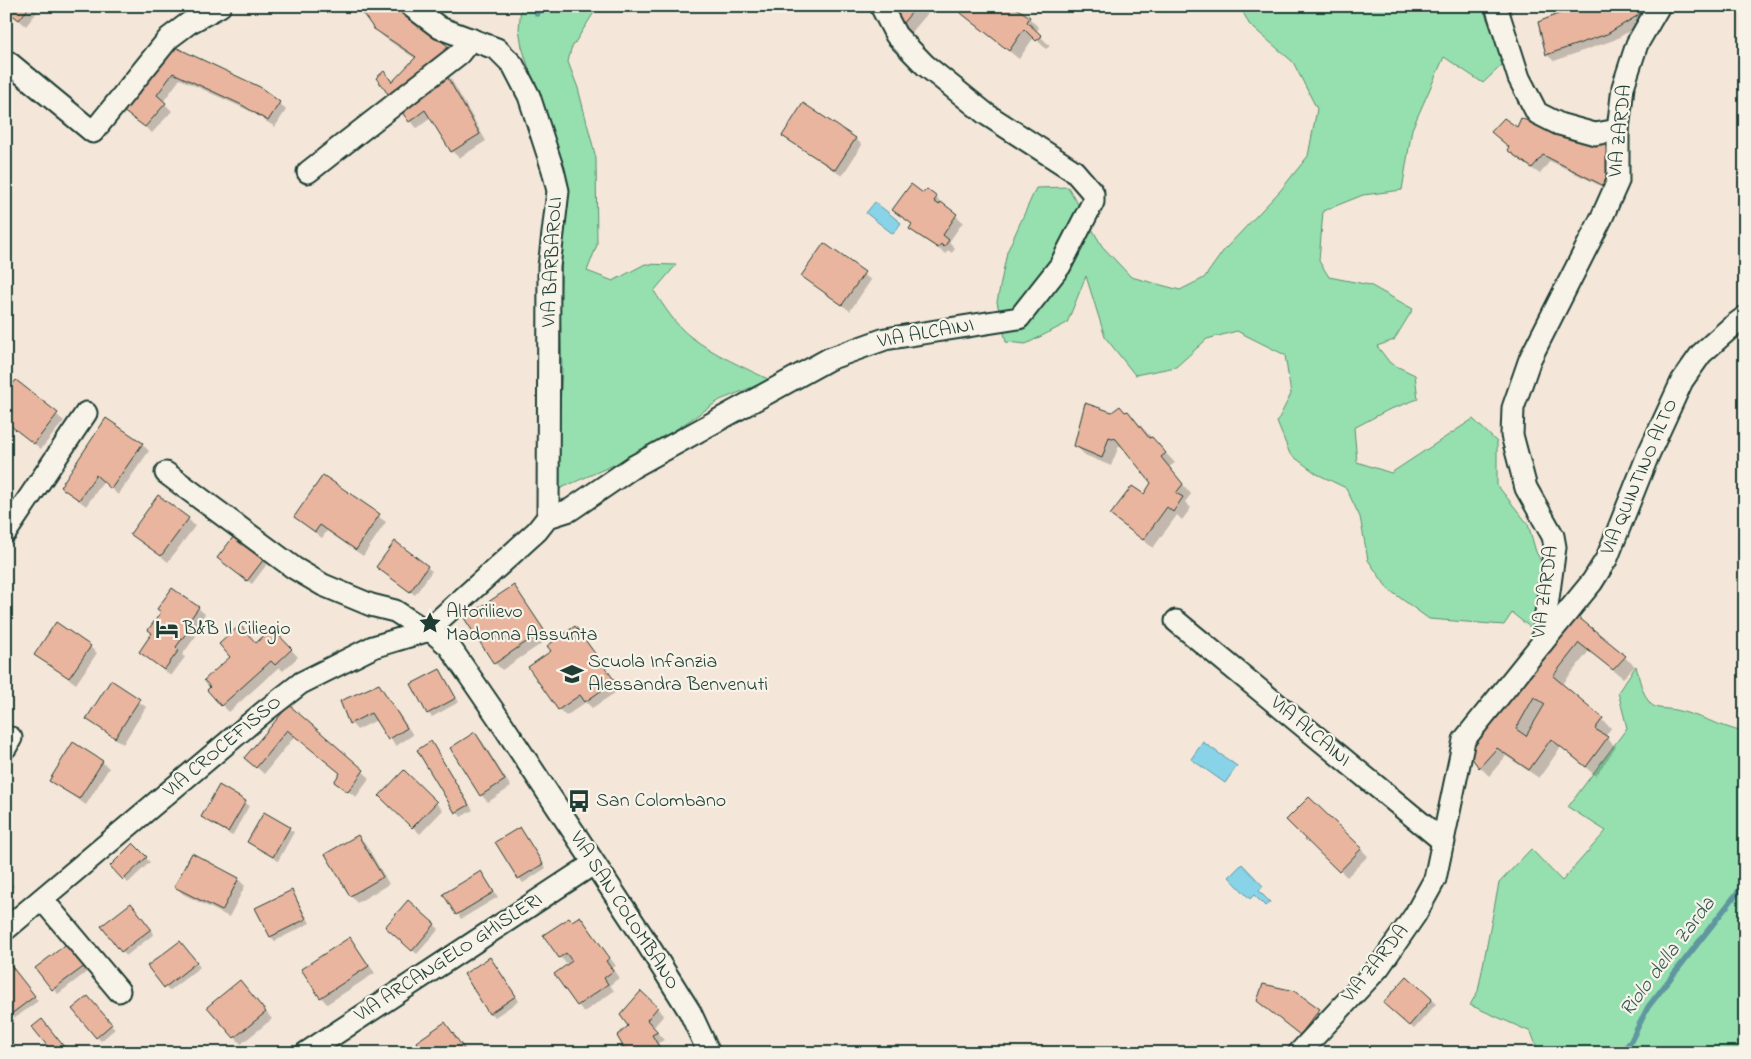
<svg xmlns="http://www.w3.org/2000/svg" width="1751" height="1059" font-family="'Indie Flower',sans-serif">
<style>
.green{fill:#96dfae;stroke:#5a8e71}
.water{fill:#88d3e8;stroke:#5e97a0}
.shadow{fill:#0003}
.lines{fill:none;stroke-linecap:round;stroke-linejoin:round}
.stream{stroke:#5e97a0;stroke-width:5.5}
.building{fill:#eab59e;stroke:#1f3d34;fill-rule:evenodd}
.minor-casing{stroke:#1f3d34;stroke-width:25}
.minor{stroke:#f7f3e8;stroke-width:21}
.labels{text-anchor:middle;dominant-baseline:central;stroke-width:4.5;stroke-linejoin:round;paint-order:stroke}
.street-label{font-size:20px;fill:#1f3d34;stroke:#f7f3e8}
.poi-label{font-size:20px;fill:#1f3d34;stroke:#f7f3e8;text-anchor:start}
.water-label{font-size:21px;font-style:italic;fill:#345b58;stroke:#f7f3e8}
</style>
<rect width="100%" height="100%" fill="#f4e7d9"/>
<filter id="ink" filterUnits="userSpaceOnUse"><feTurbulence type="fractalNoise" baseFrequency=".02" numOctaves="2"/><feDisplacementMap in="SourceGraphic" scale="10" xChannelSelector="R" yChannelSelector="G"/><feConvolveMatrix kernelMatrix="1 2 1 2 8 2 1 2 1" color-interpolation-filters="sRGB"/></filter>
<g filter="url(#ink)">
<g class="green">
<path d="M521 6H598L571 49 568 62 578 88 596 158 597 245 587 271 613 281 645 264 676 265 654 291C663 305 676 326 691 337 715 355 743 367 770 380L720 400 641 453 559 489 557 465 562 369 560 305 565 181 522 47 519 29Z"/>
<path d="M1240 6H1482L1504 63 1483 83 1444 57 1412 129 1402 190 1363 195 1323 211 1319 261 1329 277 1370 285 1413 309 1394 340 1377 346 1390 363 1415 375 1418 399 1388 410 1354 428 1357 462 1391 473 1473 419 1497 442V485L1528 524 1536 552 1556 587 1531 628 1512 613 1504 625 1429 619 1388 589 1368 560 1360 517 1346 488 1317 474 1290 454 1277 422 1291 394 1285 355 1237 331 1207 339 1176 367 1135 375 1105 337 1086 276 1067 323 1026 344 1006 342 997 302 1007 252 1036 188 1068 187 1102 246 1131 277 1180 290 1204 278 1224 250 1280 191 1308 156 1317 109 1293 62 1249 24Z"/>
<path d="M1636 666C1639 678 1642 693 1650 703 1655 710 1667 708 1675 710 1699 715 1720 726 1743 732L1745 729V1053H1534L1536 1045 1531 1032 1470 1005 1478 991 1499 883 1531 849 1562 881 1606 831 1568 807 1627 728 1618 692Z"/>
</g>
<g class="water">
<path d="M875 202 901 223 893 234 866 213Z"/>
<path d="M1203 742 1237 766 1225 783 1191 759Z"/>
<path d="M1242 864 1263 886 1259 891 1270 902 1265 906 1254 895 1250 899 1229 877Z"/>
</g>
<g class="shadow">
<path d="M6 6H42L26 26 6 9Z"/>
<path d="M368 6H395L452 81 486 141 459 158 452 151 431 118 417 128 410 121 384 73 393 82 416 59 385 38 375 28Z"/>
<path d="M895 6H934L907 38Z"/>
<path d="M952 6H1010L1029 18 1039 28 1036 32 1050 46 1046 49 1034 37 1019 59Z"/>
<path d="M1581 6H1658L1644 23 1614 40 1554 61 1547 55Z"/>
<path d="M173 48 279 103 286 110 275 127 250 111 180 79 163 102 172 111 152 133 125 111Z"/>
<path d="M1521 120 1615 193 1550 161 1540 174 1515 157 1508 150Z"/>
<path d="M783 136 855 138 862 145 842 176Z"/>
<path d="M924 194 936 198 963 222 949 242 955 248 952 253 948 250 946 254 917 235 911 228 913 225 894 209Z"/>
<path d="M824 245 871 280 850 311 802 276Z"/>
<path d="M16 381 64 421 41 449 6 422Z"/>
<path d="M1128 412 1175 463 1169 467 1191 494 1185 502 1191 508 1182 520 1177 515 1153 548 1112 515 1145 496 1153 483 1124 447 1119 446 1111 466 1085 455 1075 445 1112 413Z"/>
<path d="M142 444 149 451 118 495 104 481 86 506 62 487Z"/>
<path d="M323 477 386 522 363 556 327 531 322 538 295 517Z"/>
<path d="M188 519 195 526 168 562 132 533Z"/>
<path d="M395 543 432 571 415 595 377 567Z"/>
<path d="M263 560 267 564 252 584 223 562Z"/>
<path d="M513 587 550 638 502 670 495 663Z"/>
<path d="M198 608 205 614 192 632 196 636 182 655 185 657 171 676 140 652Z"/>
<path d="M1572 614 1635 666 1623 678 1589 651 1562 685 1611 728 1605 737 1616 747 1596 776 1561 747 1539 778 1506 756 1489 776 1480 767Z"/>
<path d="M575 628 621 689 592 708 586 702 566 716 559 709Z"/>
<path d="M279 636 298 657 283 671 279 667 229 712 222 705 232 657 256 644Z"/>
<path d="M90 647 97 653 76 684 36 654Z"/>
<path d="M440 670 459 702 432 717 428 713Z"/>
<path d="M111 682 146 707 123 744 87 719Z"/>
<path d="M378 686 385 693 413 735 396 746 377 720 357 730 351 723Z"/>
<path d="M289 707 370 778 356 797 336 782 342 773 295 736 264 774 253 764Z"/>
<path d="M475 734 482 741 511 787 488 802 481 795Z"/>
<path d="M431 743 473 810 461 817 419 750Z"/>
<path d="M102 762 109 768 86 805 51 781Z"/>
<path d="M404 772 443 810 420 834 381 796Z"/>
<path d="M1309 798 1368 856 1347 877 1288 820Z"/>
<path d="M245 802 249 806 232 836 202 817Z"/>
<path d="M265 814 294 832 278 861 249 842Z"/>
<path d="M520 828 546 868 523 883 519 878Z"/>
<path d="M358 836 365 843 389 884 357 903 351 896 326 855Z"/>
<path d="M133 845 150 862 128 883 111 866Z"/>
<path d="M481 872 498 897 461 919 445 894Z"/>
<path d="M6 879 14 886 6 896Z"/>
<path d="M238 879 245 886 229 917 183 894 176 887Z"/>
<path d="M292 891 310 923 275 941 271 937Z"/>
<path d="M408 902 439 929 417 954 391 931Z"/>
<path d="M135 909 154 934 126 956 103 926Z"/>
<path d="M579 917 616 966 612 968 619 978 610 985 614 991 584 1012 578 1005 568 965 560 957 572 922Z"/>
<path d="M350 939 375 973 327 1004 321 997Z"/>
<path d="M72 942 92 968 58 994 37 968Z"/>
<path d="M185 947 200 967 169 991 165 987Z"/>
<path d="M490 958 519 1001 495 1017 490 1013Z"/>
<path d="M13 969 38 1001 15 1018 11 1014Z"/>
<path d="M1407 978 1436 1004 1414 1029 1389 1008Z"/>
<path d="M240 981 272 1019 241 1044 209 1007Z"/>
<path d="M1295 992 1326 1017 1308 1041 1258 1000Z"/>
<path d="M641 993 664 1015 653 1028 664 1040 658 1043 664 1053 622 1052 626 1048 630 1026Z"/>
<path d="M92 1002 115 1029 101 1041 97 1037Z"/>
</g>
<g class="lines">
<g class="stream">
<path d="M537 14V6"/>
<path d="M1621 1053 1631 1041 1648 1007 1745 883"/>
</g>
</g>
<g class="building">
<path d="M6 6H30L19 20 6 10Z"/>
<path d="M366 6H394L456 52 394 102 376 78 384 71 392 82 416 57 374 29 361 11Z"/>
<path d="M893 6H917L897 30Z"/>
<path d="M952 6H1013L1030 17 1027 22 1042 36 1036 41 1024 29 1009 51Z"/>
<path d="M1578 6H1646L1637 16 1607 34 1546 55 1538 22Z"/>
<path d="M173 46 260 87 280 102 268 121 242 105 173 73 157 95 166 103 145 127 123 111Z"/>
<path d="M445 73 480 134 451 152 425 110 409 122 399 108Z"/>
<path d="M803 103 856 138 835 170 782 136Z"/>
<path d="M1504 118 1517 127 1521 118 1572 140 1615 145 1608 188 1543 155 1532 168 1507 150 1509 147 1491 132Z"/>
<path d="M911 184 923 193 927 189 937 197 934 201 939 205 941 202 957 214 943 235 949 240 944 247 941 244 938 248 909 229 912 224 892 210Z"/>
<path d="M824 243 865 272 842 305 801 276Z"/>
<path d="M16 380 58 413 34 444 6 422V392Z"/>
<path d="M1085 403 1112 412 1120 406 1125 412 1128 411 1149 438 1152 437 1166 453 1161 457 1183 484 1176 493 1183 497 1173 512 1167 507 1143 540 1110 515 1132 486 1144 494 1151 483 1116 439 1109 437 1102 458 1074 446Z"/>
<path d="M106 418 143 443 111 489 96 475 79 500 60 487Z"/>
<path d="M323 475 380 514 356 550 320 525 315 532 294 517Z"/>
<path d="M158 495 189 518 161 556 130 534Z"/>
<path d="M234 536 264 559 247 581 217 558Z"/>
<path d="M395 541 428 566 410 592 376 567Z"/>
<path d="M514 585 544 630 494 664 464 618Z"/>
<path d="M172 588 199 607 186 625 190 628 176 647 179 650 164 670 139 652 152 633 148 630 161 612 157 609Z"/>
<path d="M1572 612 1626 656 1613 670 1579 643 1553 676 1603 718 1595 729 1608 737 1586 767 1551 739 1529 770 1497 748 1479 768 1469 754ZM1534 697 1545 704 1526 736 1516 729Z"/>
<path d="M56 622 91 646 69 678 34 655Z"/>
<path d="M240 625 256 643 272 628 292 649 275 665 271 661 221 706 207 690 210 687 204 680 230 657 219 644Z"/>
<path d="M575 626 615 681 585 702 580 695 558 710 528 667 551 651 547 646Z"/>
<path d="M440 669 456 698 427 714 411 684Z"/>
<path d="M111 680 140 699 115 738 86 719Z"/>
<path d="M379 684 407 728 388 740 371 713 349 724 340 701Z"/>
<path d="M289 705 364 770 348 792 334 782 340 773 287 730 256 768 244 758Z"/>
<path d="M475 732 505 780 480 796 450 748Z"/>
<path d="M431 741 469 805 455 813 417 750Z"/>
<path d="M73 742 103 761 79 799 49 781Z"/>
<path d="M404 770 437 802 412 828 379 796Z"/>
<path d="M219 785 246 801 228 832 201 817Z"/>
<path d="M1309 797 1362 848 1339 872 1286 820Z"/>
<path d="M264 812 290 827 273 857 247 842Z"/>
<path d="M520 827 543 864 518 879 495 842Z"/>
<path d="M358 835 383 877 350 896 325 854Z"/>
<path d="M133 843 147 857 123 880 110 866Z"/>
<path d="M192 853 239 878 222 911 174 887Z"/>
<path d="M481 871 494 892 456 915 443 894Z"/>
<path d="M292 890 306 919 270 937 255 908Z"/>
<path d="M408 900 435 924 412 951 385 927Z"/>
<path d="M131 903 151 929 121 952 101 926Z"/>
<path d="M580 916 610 958 606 961 613 971 604 978 608 984 577 1006 554 974 572 961 566 953 559 958 543 935 569 918 572 921Z"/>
<path d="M350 937 369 966 320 998 301 969Z"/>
<path d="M72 940 89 963 52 990 35 968Z"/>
<path d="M180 941 197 962 164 988 147 966Z"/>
<path d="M490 957 516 996 489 1014 464 974Z"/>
<path d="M9 963 35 996 10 1015 6 1010V965Z"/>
<path d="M1407 976 1432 999 1409 1026 1383 1003Z"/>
<path d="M240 980 266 1012 234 1038 207 1007Z"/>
<path d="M1263 984 1295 991 1320 1009 1300 1035 1257 1001Z"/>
<path d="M641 991 658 1007 647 1020 658 1032 652 1035 661 1050 657 1053H621L624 1048 617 1036 628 1026 620 1015Z"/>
<path d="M88 996 112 1024 96 1038 72 1009Z"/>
<path d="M42 1019 69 1053H53L32 1027Z"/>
<path d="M445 1022 467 1053H423L416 1042Z"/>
</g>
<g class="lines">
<defs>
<g id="minor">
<path d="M411 6 440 28 497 49 513 65 529 96 553 170 558 191 549 267 548 517"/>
<path d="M1496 6 1519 78 1537 113 1559 124 1595 134 1618 130"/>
<path d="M8 62 93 132 169 38 189 23 220 6"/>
<path d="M308 172 459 54 471 39"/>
<path d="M166 473 294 568 323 585 371 605 395 611 426 631 429 629"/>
<path d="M6 532 86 413"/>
<path d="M1176 621 1444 842"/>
<path d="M429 629 537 531 548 517 570 510 633 467 829 359 885 339 1019 318 1060 266 1093 202V193L1074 171 986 114 925 65 896 35 881 6"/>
<path d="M429 629 449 646 497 716 643 937 690 1012 709 1053"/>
<path d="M1542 643 1592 582 1607 558 1648 455 1682 381 1701 354 1729 329 1745 317"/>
<path d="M6 747 11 738"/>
<path d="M42 899 119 991"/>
<path d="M6 929 265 711 301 683 373 647 426 631"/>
<path d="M306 1053 593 864"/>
<path d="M1299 1053 1379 967 1415 915 1435 879 1464 740 1542 643 1555 547 1553 536 1526 488 1512 435 1513 408 1530 359 1602 217 1618 181V130L1623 87 1637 44 1659 6"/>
</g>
</defs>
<use href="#minor" class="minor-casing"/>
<use href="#minor" class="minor"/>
</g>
</g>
<defs>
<symbol id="sight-bare" viewBox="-9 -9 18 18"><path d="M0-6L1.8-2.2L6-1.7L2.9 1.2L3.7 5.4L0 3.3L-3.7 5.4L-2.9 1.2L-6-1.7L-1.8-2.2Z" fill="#1f3d34" stroke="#f7f3e8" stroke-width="2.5" paint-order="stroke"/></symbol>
<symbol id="hotel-bare" viewBox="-9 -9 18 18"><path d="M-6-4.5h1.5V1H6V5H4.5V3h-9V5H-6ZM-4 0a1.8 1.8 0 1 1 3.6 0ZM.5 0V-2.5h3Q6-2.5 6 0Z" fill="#1f3d34" stroke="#f7f3e8" stroke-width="2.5" paint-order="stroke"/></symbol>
<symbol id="school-bare" viewBox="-9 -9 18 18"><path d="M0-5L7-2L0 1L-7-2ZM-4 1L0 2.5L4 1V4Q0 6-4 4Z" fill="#1f3d34" stroke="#f7f3e8" stroke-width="2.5" paint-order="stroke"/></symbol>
<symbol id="bus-bare" viewBox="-9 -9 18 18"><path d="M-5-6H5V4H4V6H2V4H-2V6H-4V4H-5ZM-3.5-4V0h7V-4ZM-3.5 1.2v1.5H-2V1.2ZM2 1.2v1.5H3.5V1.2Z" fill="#1f3d34" stroke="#f7f3e8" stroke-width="2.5" paint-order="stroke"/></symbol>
</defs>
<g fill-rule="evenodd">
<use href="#sight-bare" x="414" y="607" width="32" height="32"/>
<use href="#hotel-bare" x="151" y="613" width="32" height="32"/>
<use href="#school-bare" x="556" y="658" width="32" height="32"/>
<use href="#bus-bare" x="563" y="785" width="32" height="32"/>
</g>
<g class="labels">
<g class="street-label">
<text transform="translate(1621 131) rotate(-84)">VIA ZARDA</text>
<text transform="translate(553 262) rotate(-87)">VIA BARBAROLI</text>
<text transform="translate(926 334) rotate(-10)">VIA ALCAINI</text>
<text transform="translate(1640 477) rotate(-67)">VIA QUINTINO ALTO</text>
<text transform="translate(1546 592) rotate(-82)">VIA ZARDA</text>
<text transform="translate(1310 732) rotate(40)">VIA ALCAINI</text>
<text transform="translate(223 747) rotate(-40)">VIA CROCEFISSO</text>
<text transform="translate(624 911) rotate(57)">VIA SAN COLOMBANO</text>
<text transform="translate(449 958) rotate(-33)">VIA ARCANGELO GHISLERI</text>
<text transform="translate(1376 964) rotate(-51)">VIA ZARDA</text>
</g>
<g class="poi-label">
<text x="446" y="612">Altorilievo<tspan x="446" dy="23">Madonna Assunta</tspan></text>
<text x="183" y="629">B&amp;B Il Ciliegio</text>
<text x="588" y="662">Scuola Infanzia<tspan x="588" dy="23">Alessandra Benvenuti</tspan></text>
<text x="596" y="801">San Colombano</text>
</g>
<g class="water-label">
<text transform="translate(1668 957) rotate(-53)">Riolo della Zarda</text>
</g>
</g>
<rect width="1751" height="1059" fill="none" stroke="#f7f3e8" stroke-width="25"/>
<rect x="12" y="12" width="1726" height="1034" fill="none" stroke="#1f3d34" stroke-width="2" filter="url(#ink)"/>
</svg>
